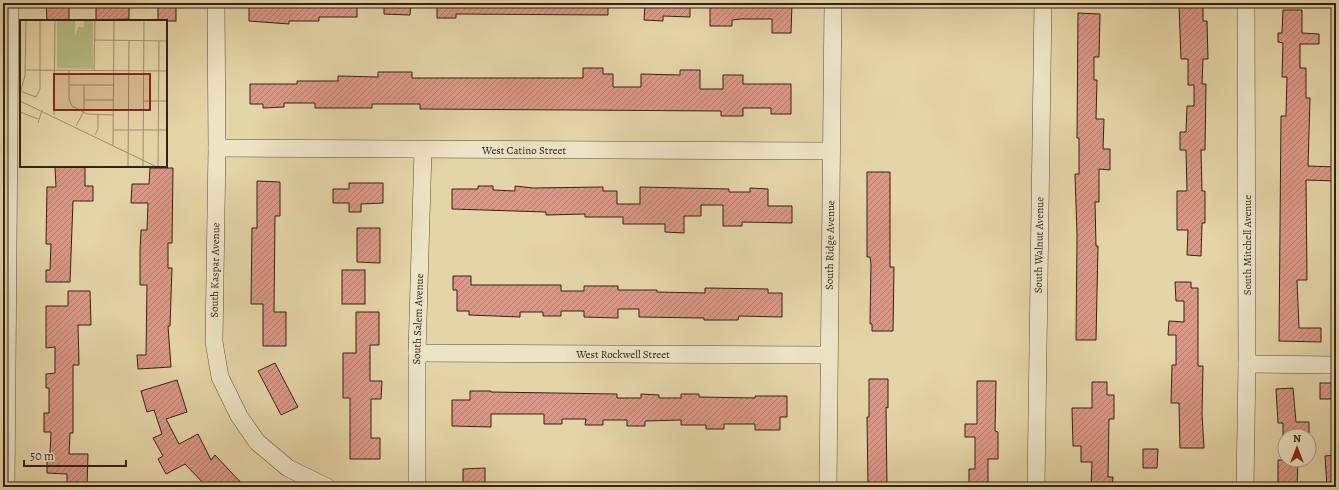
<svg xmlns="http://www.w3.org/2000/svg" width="1339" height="490" font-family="Alegreya,serif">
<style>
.building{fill:url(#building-hatch);stroke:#322316}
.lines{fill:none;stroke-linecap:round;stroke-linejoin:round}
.minor-casing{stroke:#5e503a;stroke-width:18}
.minor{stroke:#ede4c6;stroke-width:17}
.labels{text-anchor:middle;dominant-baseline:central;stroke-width:3.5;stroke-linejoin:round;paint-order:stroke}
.street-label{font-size:11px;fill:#322316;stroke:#ede4c6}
.inset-road{fill:none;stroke:#9d8e6d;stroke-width:1}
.view{fill:#8f2418;fill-opacity:0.15;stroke:#8f2418;stroke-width:2}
.inset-edge{fill:none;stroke:#322316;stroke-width:2}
</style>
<defs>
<pattern id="building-hatch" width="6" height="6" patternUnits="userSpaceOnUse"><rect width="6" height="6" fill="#dc9887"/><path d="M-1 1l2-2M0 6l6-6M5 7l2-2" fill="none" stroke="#b37c6d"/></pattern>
</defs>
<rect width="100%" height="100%" fill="#e4d5a7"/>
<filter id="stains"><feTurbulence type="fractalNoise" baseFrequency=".005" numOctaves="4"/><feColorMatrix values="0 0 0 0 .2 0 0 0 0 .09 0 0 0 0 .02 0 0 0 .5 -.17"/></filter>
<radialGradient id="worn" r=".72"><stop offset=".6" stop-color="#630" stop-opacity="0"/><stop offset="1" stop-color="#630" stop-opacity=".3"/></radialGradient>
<g class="building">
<path d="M46 3H69V21H47Z"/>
<path d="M96 3H129V19L96 20Z"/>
<rect x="158" y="3" width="18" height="18"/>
<path d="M249 3H357V17H319V21H289V24L249 21Z"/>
<path d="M384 3H411L410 15 384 14Z"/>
<path d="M437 3H608V15L456 14V18H437Z"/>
<path d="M645 3H690V17L663 16V21L644 20Z"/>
<path d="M710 3H792L791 33H772V19H741L732 20V26H710Z"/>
<path d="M1203 3V21H1207L1208 59H1203L1202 84H1206L1205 150H1201L1202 191H1205V223H1202L1201 256 1187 255 1188 230H1177V191H1187L1186 150H1180V132H1186L1187 106H1194V85H1188V59H1181L1179 4Z"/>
<path d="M1283 10H1302V33L1319 34V44H1300V68H1306V98H1310L1308 166 1336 167V181L1306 180 1307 280H1297L1299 328H1321V342L1279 341 1281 116H1286L1287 77H1282L1283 43 1278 42V33H1282Z"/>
<path d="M1078 13 1100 14 1099 57H1094V80H1097L1096 119H1104L1103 149H1110V170L1099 169V202H1095L1096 246H1098L1096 340H1076L1077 235 1075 174H1079V138H1077Z"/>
<path d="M583 68H603V74H613V87H641V74L680 75V70H700V89H723V75H743V84H791V114H771V108H743V116H721V111L420 109V104H372V108H315V103H284V107L263 108V104H250V84H297V81H338V76L378 77V72H412V78H583Z"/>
<path d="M55 167H85V186H93V201H73L70 282H46V270H50L51 244H46L47 187H56Z"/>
<path d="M150 168H173L172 243H168V268H172L170 326H168L171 367 138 369 137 355H146L147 285H140V251L141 230H147L148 203H131L132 184H149Z"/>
<path d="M867 172H890V267H894L893 331H872V324H870L871 264 870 257H867Z"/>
<path d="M257 181 280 182V216H275L274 312H286V346H263V304H251L252 228H257Z"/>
<path d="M349 183H383V203L361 204V212H349V203H333V189H349Z"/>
<path d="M478 186H493V190L515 191V186L533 188 603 187V191H617V204H640V187L729 189V192H750V188L768 189V206H792V223L742 222V226H723V205H701V216H684V233L665 232V224H623V217H585V214L546 215V212L452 209V189H478Z"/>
<path d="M357 228H380V263L357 262Z"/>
<rect x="342" y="270" width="23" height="34"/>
<path d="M453 276H471V285H561V291H584V286H618V290H657V292L705 293V288L768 289V293H782V317L739 316 738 320H704V318L639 317V309H618V318L584 317V311H561V316H543V312H520V317L469 315V311H457V290H453Z"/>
<path d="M1175 282H1191V288H1198V366H1203L1202 414 1204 448H1180L1179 403H1171L1172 365H1176V335H1168L1169 321 1184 322V301H1176Z"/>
<path d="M68 291H90L91 325H78L79 365H73V433H70L69 454H88L87 487H67V474L47 473V454H50L51 432H44V413H49V388H46V374L55 373V347L46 348V306H68Z"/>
<path d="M356 312H379V345H370V381H382L381 399H371V438H380V459H350V398H343V353H356Z"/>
<path d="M275 363 298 407 281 415 258 371Z"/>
<path d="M869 379H888V408L886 407 887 487H868L867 417H869Z"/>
<path d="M177 380 187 412 166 419 179 444 198 434 211 460 215 455 245 487H207L185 464 166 474 158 459 163 456 153 438 162 434 154 410 147 412 141 391Z"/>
<path d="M977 381H996L995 431 998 432V459H988V487H969V469H975V437H965V424H977Z"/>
<path d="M1092 382H1107V395H1114V419H1109L1108 477H1113L1112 487H1091L1092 462H1081V446H1073L1072 408H1092Z"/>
<rect x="1320" y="383" width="16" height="16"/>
<path d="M1293 388 1296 422H1309V436H1283V423H1278L1276 389Z"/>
<path d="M470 391H491V392L617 394V398H641V394L659 395V398H681V394H699V397L755 398V396H787V417H780V430H755V424H724V429H706V425H681V420L645 421V426H627V420H603V425H585L586 419H562V424H544V414H491V427L452 426V400H470Z"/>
<path d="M1143 449H1158L1157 468H1143Z"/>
<path d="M1336 455V487H1327L1325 456Z"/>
<path d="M1278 460H1298L1297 487H1281V485H1278Z"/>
<path d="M485 468V487H463V469Z"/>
</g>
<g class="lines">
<defs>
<g id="minor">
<path d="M216 3 217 148 214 342 220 377 239 416 257 442 288 468 327 487"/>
<path d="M217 148 831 151"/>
<path d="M417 353 828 355"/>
<path d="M1247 364 1336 365"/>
<path d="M6 487 10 3"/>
<path d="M417 487V353L423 150"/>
<path d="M828 487 833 3"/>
<path d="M1036 487 1043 3"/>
<path d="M1245 487 1247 364 1246 3"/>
</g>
</defs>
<use href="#minor" class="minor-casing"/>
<use href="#minor" class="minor"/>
</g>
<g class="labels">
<g class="street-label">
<text x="524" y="150">West Catino Street</text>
<text transform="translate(830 245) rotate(-89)">South Ridge Avenue</text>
<text transform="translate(1039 245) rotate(-89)">South Walnut Avenue</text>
<text transform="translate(1247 245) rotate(-90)">South Mitchell Avenue</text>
<text transform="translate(215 270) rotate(-89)">South Kaspar Avenue</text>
<text transform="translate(418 319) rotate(-88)">South Salem Avenue</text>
<text x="623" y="354">West Rockwell Street</text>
</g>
</g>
<g transform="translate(20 20)">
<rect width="147" height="147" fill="#e4d5a7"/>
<path d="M37 0H55V16L58 7H64V0H73V49L37 48Z" fill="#b6bd85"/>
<path class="inset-road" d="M75 20 147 21M5 50 147 51M49 50V79L52 86 67 94 94 95M74 50 75 0M50 65H94M0 71 16 77M0 73 5 56 6 0M16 77 20 69V0M64 80H94M0 81 137 147M124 81H147M0 92 18 99M34 95 35 0M18 103 22 90M56 106 64 91V65M94 110H147M75 115 78 109V95M93 125 94 0M108 147 109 21M123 147 124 0M138 147 139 21"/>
<path class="view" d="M34 54H130V90H34Z"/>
<rect width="147" height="147" class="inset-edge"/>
</g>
<rect width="1339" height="490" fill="none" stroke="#e4d5a7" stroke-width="16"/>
<rect x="4" y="4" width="1331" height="482" fill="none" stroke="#322316" stroke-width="2"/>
<rect x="8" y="8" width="1323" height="474" fill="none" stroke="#322316"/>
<g transform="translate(1297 448)"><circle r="19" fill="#ede4c6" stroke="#a29780"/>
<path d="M0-3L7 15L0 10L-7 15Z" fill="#8f2418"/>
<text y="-6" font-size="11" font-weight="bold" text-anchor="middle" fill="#322316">N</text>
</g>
<path d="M24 460v6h102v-6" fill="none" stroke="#322316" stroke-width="2"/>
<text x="30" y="460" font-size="12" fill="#322316" stroke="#ede4c6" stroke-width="3" paint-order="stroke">50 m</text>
<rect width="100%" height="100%" filter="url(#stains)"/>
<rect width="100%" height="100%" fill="url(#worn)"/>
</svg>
